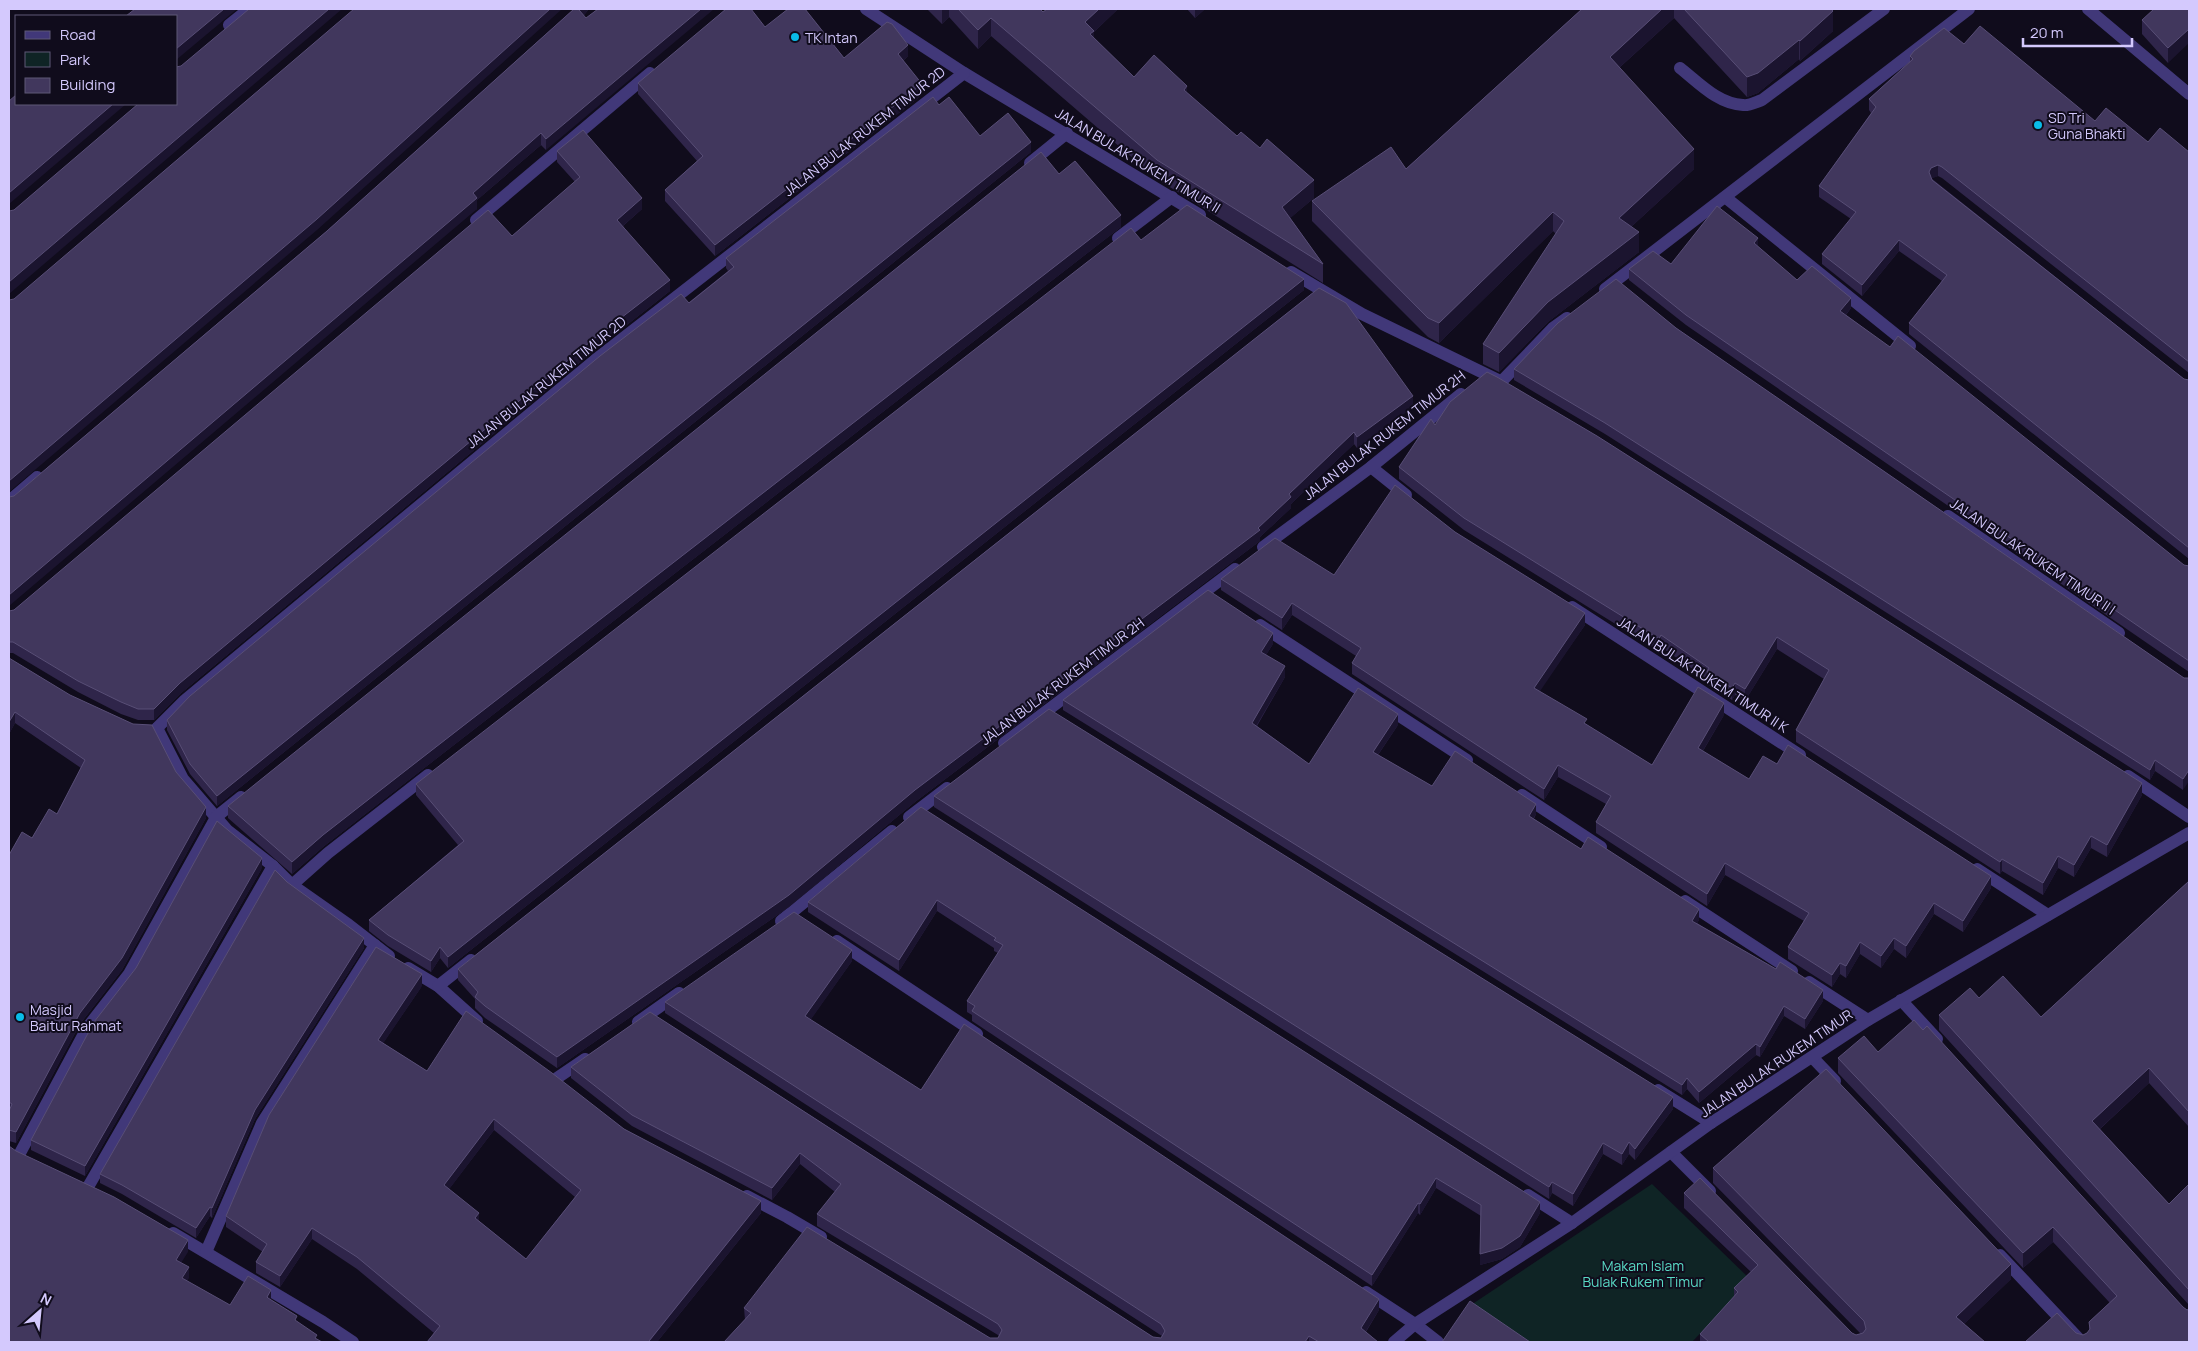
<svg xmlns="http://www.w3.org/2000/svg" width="2198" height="1351" font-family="Manrope,sans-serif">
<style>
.green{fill:#0f2425}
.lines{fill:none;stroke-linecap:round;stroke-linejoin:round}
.service{stroke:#413879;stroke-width:12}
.minor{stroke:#413879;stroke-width:12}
.wall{fill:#2f254a;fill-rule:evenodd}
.shaded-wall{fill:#1b142f}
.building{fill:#41375d;stroke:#584e76;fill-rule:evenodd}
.poi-dot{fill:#09bce8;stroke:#100c1c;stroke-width:2}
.labels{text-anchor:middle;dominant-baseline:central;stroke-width:4;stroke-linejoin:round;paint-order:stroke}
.poi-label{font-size:14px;fill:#d4c9fd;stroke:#100c1c;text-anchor:start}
.street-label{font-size:14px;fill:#d4c9fd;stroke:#100c1c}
.park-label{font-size:14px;fill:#59d9c5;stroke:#100c1c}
</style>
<rect width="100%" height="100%" fill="#100c1c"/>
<path class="green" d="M1652 1184 1751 1280 1692 1342H1530L1471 1305Z"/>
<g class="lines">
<path class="service" d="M1680 68C1699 83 1718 104 1743 105 1749 106 1756 102 1762 100L1884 9"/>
<g class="minor">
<path d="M866 9 964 73 1200 215"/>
<path d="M2088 9 2189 94"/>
<path d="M229 25 249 9"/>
<path d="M1030 163 1067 133"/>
<path d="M1725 197 1910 346"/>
<path d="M476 220 650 73"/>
<path d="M1118 238 1172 197"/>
<path d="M1291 272 1362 314 1500 381"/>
<path d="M1605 289 1969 9"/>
<path d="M1501 382 1553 328 1567 318"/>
<path d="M1371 467 1406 495"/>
<path d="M9 501 37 477"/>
<path d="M1948 516 2119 633"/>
<path d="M1263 547 1371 467 1461 394"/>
<path d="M1572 607 1800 755"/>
<path d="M1260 625 1467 760"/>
<path d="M157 728 183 779 227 830 273 866 292 885 349 925 389 956"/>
<path d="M157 728 185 700 595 360 964 73"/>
<path d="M1004 743 1235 569"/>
<path d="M2128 776 2189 817"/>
<path d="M1522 795 1601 847"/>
<path d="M909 817 947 788"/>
<path d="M1977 869 2048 915"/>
<path d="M292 885 328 853 428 775"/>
<path d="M1685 901 1792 971"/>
<path d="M781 921 892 831"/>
<path d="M837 941 977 1034"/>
<path d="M408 968 438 986 477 1021"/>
<path d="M1809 982 1868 1020"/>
<path d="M438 986 471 960"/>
<path d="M1901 1000 1937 1039"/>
<path d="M638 1022 679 993"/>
<path d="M1813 1058 1835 1081"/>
<path d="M557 1078 585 1059"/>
<path d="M1658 1090 1711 1123"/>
<path d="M1671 1152 1710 1191"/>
<path d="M19 1155 87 1028 129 974 213 823 216 817 241 797"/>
<path d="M88 1187 273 866"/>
<path d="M1528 1195 1572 1223"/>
<path d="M747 1196 787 1217 821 1237"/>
<path d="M173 1233 323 1322 353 1342"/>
<path d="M206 1252 262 1123 375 945"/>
<path d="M2000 1255 2082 1342"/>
<path d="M1366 1292 1415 1324 1438 1342"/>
<path d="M1394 1342 1415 1324 1572 1223 1711 1123 1868 1020 2189 833"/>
</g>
</g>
<g class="wall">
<path d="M574 9H589L584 15 546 150 541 145 477 200V209L14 496 327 231Z"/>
<path d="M927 9H1040L1043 12 1047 9H1118L1094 32V38L1134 77 1187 93 1237 136 1314 198 1290 218 1323 264V283L1157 179 991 36 978 49 949 17 942 24Z"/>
<path d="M1187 9H1205L1195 18Z"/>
<path d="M1582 9H1831L1833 31 1800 61 1799 59 1758 93 1747 97 1674 18 1619 68 1694 169 1631 227 1639 252 1548 322 1499 372 1483 364V344L1556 234 1553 231 1439 343 1428 337 1312 221V201L1406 169Z"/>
<path d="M2189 9 2168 63 2142 34V20Z"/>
<path d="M765 27 844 58 908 56 903 61 922 95 715 256 665 201V190L697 161 638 94V83Z"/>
<path d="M1964 44 2095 121 2148 142 2189 152V373L1942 178 1938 176 1931 178 2184 379 2189 380V559L1909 334V323L1942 281 1899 251 1862 296 1822 264V254L1851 219 1819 197V186L1871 113 1869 110V99L1910 62V56Z"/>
<path d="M939 105 980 136 1031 152 217 806 190 774 167 730V720L728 271 726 268V258Z"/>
<path d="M557 151 642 209 623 226 670 291 590 354 180 694 154 720H138L121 714 78 692 13 653H9V611L14 610 512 236 575 182 557 162Z"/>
<path d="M1059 174 1121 227 405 783 323 847 292 874 228 818V806Z"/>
<path d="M1141 240 1304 290 448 968 440 958 431 972 388 946 369 931V920L458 845 416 795V784Z"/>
<path d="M1758 247 1797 280 1851 308 1846 315 2184 565 2189 566V672L1686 325 1629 280V269L1671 264Z"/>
<path d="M1319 288 1413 407 1357 448 1354 444 1291 504V508L1260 537V541L915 802 789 907 557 1068 485 1018 475 1008V999L458 980V969Z"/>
<path d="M1676 328 2184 678 2183 790 2155 771 2150 780 1605 434 1514 380V369Z"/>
<path d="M1435 425 2142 795 2107 857 2091 848 2074 877 2058 868 2043 895 2002 871 2000 874 1796 742V730L1824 679 1777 649 1745 701 1735 695 1732 700 1707 684V679L1661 647 1659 651 1464 530 1399 479V467Z"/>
<path d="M1455 532 1585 625 1539 691 1587 725 1652 765 1724 715 1703 751 1749 779 1991 888 1963 932 1934 914 1906 958 1894 949 1881 968 1860 954 1846 978 1840 974 1832 987 1788 959V947L1804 921 1725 875 1707 906 1596 833V822L1606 804 1558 777 1544 800 1352 674V663L1356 656 1292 615 1282 630 1221 590V579L1334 575Z"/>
<path d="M1273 644 1266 655 1285 677 1257 726 1309 764 1398 725 1378 755 1432 786 1536 814 1534 819 1581 849 1699 920 1697 923 1823 1001 1805 1029 1784 1016 1760 1057 1756 1055 1699 1103 1687 1089 1682 1095 1063 710V700Z"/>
<path d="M9 658 176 772 206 818 122 970 80 1024 16 1143 9 1141V855L32 838 57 814 81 768 15 723 9 734Z"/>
<path d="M934 796 1673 1109 1635 1160 1629 1154 1622 1165 1603 1154 1573 1206 1552 1193 1549 1199 934 807Z"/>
<path d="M921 807 1540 1213 1520 1247 1502 1259 1480 1265 1481 1216 1436 1188 1420 1215 1418 1213 1372 1286 972 1021V1015L967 1012V1001L998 953 994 951V948L937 911 899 971 808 912V902Z"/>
<path d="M262 868 85 1176 31 1150V1140Z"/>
<path d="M2189 881V1127L2149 1083 2100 1129 2169 1204 2189 1184V1305L1939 1030V1015L1979 998 2041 1017Z"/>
<path d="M287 882 364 948 255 1119 212 1218 210 1216 196 1238 122 1194 100 1183V1174Z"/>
<path d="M852 961 810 1020 921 1090 1379 1310 1366 1332 1378 1342H724L745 1320 744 1308 990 1338H998L999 1336 998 1335 817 1226V1214L835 1192 800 1164 772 1200 632 1126 571 1078V1067L650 1012 1153 1337 1161 1338 1162 1336 665 1013V1002Z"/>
<path d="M422 986 383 1043 427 1071 624 1129 761 1213 657 1342H427L434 1333 357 1269 312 1239 280 1287 256 1273V1262L263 1252 226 1227V1216ZM494 1130 575 1197 526 1259 479 1221 449 1189Z"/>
<path d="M1878 1052 2183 1307 2187 1310 2189 1342H2025L2076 1333 2083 1335 2087 1333 2089 1331V1322L2110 1303 2053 1242 2023 1268 1838 1073V1058Z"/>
<path d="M1713 1168 2011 1279 1964 1324 1985 1342H1700V1334L1734 1297V1288L1751 1272 1684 1208V1193L1852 1333 1856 1335 1861 1334 1713 1183Z"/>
</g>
<g class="shaded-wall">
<path d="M224 9H237L176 60V49Z"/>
<path d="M329 9H342L9 294V282Z"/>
<path d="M550 9H562L317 230 9 492V481Z"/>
<path d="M580 9H589L579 21V10Z"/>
<path d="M701 9H714L546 150V139Z"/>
<path d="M942 9H949V17L942 24Z"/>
<path d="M1099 9H1118L1094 32V49L1085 22Z"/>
<path d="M1195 9H1205L1195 18Z"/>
<path d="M1662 9H1674V18L1610 76V57Z"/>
<path d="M1833 11V31L1800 61V41Z"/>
<path d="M991 18V36L978 49V30Z"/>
<path d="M2189 29V43L2168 63V48Z"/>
<path d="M1799 40V59L1758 93 1747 97V77Z"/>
<path d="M908 45V56L898 65V54Z"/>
<path d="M922 84V95L715 256V245Z"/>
<path d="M1187 86V104L1184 90Z"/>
<path d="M113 104H126L9 204V193Z"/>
<path d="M541 133V145L477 200V209L9 606V595Z"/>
<path d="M1031 142V152L217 806V796Z"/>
<path d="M1694 149V169L1619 238V218Z"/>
<path d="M1938 165V176L1931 179 1929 172 1931 168Z"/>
<path d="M1314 180V198L1282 225V207Z"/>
<path d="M642 198V209L617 231V220Z"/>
<path d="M1553 212V231L1439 343V323Z"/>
<path d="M1121 215V227L405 783 323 847 292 874V862L323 835Z"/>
<path d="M1639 232V252L1548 322 1499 372V353L1548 302Z"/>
<path d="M1758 238V249L1754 243Z"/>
<path d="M1899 240V251L1862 296V285Z"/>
<path d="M1304 279V290L448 968V957Z"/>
<path d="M670 280V291L590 354 180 694 154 720V709L180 683 590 342Z"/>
<path d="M1851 298V308L1840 322V311Z"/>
<path d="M1413 396V407L1357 448V437Z"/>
<path d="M1354 432V444L1291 504V508L1260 537V541L915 802 789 907 557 1068V1057L915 790 1258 528 1289 494Z"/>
<path d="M1292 603V615L1282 630V618Z"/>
<path d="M1585 613V625L1534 700V688Z"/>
<path d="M1273 633V644L1261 663V652Z"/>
<path d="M1661 635V647L1659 651V639Z"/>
<path d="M1777 637V649L1745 701V689Z"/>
<path d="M1285 666V677L1252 733V723Z"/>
<path d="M1735 683V695L1732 700V688Z"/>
<path d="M1724 703V715L1698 759V748Z"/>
<path d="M15 712V723L9 734V722Z"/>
<path d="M1398 714V725L1373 762V752Z"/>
<path d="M2155 760V771L2150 780V770Z"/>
<path d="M1558 765V777L1544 800V789Z"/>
<path d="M2189 770V781L2183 790V779Z"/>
<path d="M2142 783V795L2107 857V845Z"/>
<path d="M1536 804V814L1529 826V816Z"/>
<path d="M206 807V818L122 970 80 1024 16 1143V1132L80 1013Z"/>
<path d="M2091 836V848L2074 877V865Z"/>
<path d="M2058 856V868L2043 895V883Z"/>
<path d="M262 858V868L85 1176V1166Z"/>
<path d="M2002 859V871L2000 874V862Z"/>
<path d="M1725 863V875L1707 906V894Z"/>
<path d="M1991 876V888L1963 932V921Z"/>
<path d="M937 900V911L899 971V960Z"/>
<path d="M1934 903V914L1906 958V946Z"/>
<path d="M1699 909V920L1692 931V921Z"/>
<path d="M364 938V948L255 1119 212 1218V1208L255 1110Z"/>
<path d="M1894 938V949L1881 968V956Z"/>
<path d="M1860 942V954L1846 978V966Z"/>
<path d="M440 947V958L431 972V961Z"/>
<path d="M852 950V961L805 1028V1016Z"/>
<path d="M1840 963V974L1832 987V975Z"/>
<path d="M422 974V986L378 1051V1040Z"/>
<path d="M1823 990V1001L1805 1029V1019Z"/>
<path d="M1784 1006V1016L1760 1057V1047Z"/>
<path d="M1756 1044V1055L1699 1103V1092Z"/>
<path d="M2149 1068V1083L2092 1136V1121Z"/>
<path d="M1687 1078V1089L1682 1095V1085Z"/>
<path d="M1673 1097V1109L1635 1160V1149Z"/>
<path d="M494 1119V1130L444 1196V1185Z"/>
<path d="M1629 1142V1154L1622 1165V1154Z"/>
<path d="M1603 1143V1154L1573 1206V1194Z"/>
<path d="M800 1153V1164L772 1200V1188Z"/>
<path d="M1436 1178V1188L1420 1215V1204Z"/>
<path d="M1552 1182V1193L1549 1199V1187Z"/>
<path d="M761 1201V1213L657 1342H649Z"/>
<path d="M1540 1202V1213L1520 1247 1502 1259 1480 1265V1254Z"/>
<path d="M1418 1203V1213L1372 1286V1275Z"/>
<path d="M210 1207V1216L196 1238V1228Z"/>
<path d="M479 1213V1224L475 1218Z"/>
<path d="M2053 1227V1242L2023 1268V1253Z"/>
<path d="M312 1228V1239L280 1287V1276Z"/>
<path d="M188 1240V1252L176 1271V1260Z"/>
<path d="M2011 1264V1279L1956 1332V1317Z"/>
<path d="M189 1267V1278L182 1290V1278Z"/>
<path d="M271 1290V1301L267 1308V1297Z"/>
<path d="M1379 1299V1310L1361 1339V1328Z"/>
<path d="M1309 1336V1342H1305Z"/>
</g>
<g class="building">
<path d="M135 9H224L176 49V16H126Z"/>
<path d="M249 9H329L9 282V211L14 210 138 104H176V67L181 66Z"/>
<path d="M354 9H550L317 219 9 481V300L14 299Z"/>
<path d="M574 9H580L579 10 586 18 598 9H701L546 139 541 133 473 193 477 198 9 595V497L14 496 327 231Z"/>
<path d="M726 9H751L765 27 788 9H805L844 58 887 22 892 24 908 45 898 54 922 84 715 245 665 190 703 156 638 83Z"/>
<path d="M958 9H1040L1043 12 1047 9H1099L1085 22 1094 31 1090 34 1134 77 1154 55 1187 86 1184 90 1237 136 1241 132 1260 148 1267 139 1314 180 1282 207 1323 264 1157 160 991 18 978 30Z"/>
<path d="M1582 9H1662L1610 57 1694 149 1619 218 1639 232 1548 302 1499 353 1483 344 1564 221 1553 212 1439 323 1428 318 1312 201 1391 147 1406 169Z"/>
<path d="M1684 9H1831L1833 11 1800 41 1799 40 1758 73 1747 77Z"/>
<path d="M2154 9H2189V29L2168 48 2142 20Z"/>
<path d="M1980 26 2095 121 2106 108 2148 142 2160 128 2189 152V362L1942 167 1938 165 1931 168 1929 172 1932 180 2184 379 2189 380V548L1909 323 1947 275 1899 240 1862 285 1822 254 1856 212 1819 186 1876 107 1869 99 1913 59 1910 56 1914 51 1944 28 1964 44Z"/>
<path d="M16 95V104H113L9 193V101Z"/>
<path d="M933 97 939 105 949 97 980 136 1008 113 1031 142 217 796 190 764 167 720 190 696 600 356 681 294 689 303 734 267 726 258Z"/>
<path d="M583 130 642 198 617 220 670 280 590 342 180 683 154 709H138L121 702 78 681 13 642H9V611L14 610 488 210 512 236 580 177 557 151Z"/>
<path d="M1041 152 1059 174 1075 161 1121 215 405 771 323 835 292 862 228 806Z"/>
<path d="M1187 205 1304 279 448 957 440 947 431 961 388 935 369 920 464 841 416 784 1131 228 1141 240Z"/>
<path d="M1717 206 1758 238 1754 243 1797 280 1812 266 1851 298 1840 311 1890 347 1898 336 2184 565 2189 566V661L1686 315 1629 269 1653 251 1671 264Z"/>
<path d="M1616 279 1676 328 2184 678H2189V770L2183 779 2155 760 2150 770 1605 423 1514 369 1558 323Z"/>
<path d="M1319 288 1346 303 1413 396 1357 437 1354 432 1289 494 1291 497 1258 528 1260 530 915 790 789 895 557 1057 485 1006 475 997 478 992 458 969Z"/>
<path d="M1487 372 1497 377 1597 436 2142 783 2107 845 2091 836 2074 865 2058 856 2043 883 2002 859 2000 862 1796 730 1829 670 1777 637 1745 689 1735 683 1732 688 1707 672 1709 668 1661 635 1659 639 1464 518 1399 467 1431 419 1435 425 1450 402Z"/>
<path d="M1395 485 1455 532 1585 613 1534 688 1587 719 1584 723 1652 765 1698 687 1724 703 1698 748 1749 779 1763 756 1777 764 1788 745 1991 876 1963 921 1934 903 1906 946 1894 938 1881 956 1860 942 1846 966 1840 963 1832 975 1788 947 1809 913 1725 863 1707 894 1596 822 1611 796 1558 765 1544 789 1352 663 1361 648 1292 603 1282 618 1221 579 1275 538 1334 575Z"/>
<path d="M1208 590 1273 633 1261 652 1285 666 1252 723 1309 764 1358 688 1398 714 1373 752 1432 786 1455 751 1536 804 1529 816 1581 849 1588 837 1699 909 1692 921 1776 969 1780 962 1823 990 1805 1019 1784 1006 1760 1047 1756 1044 1699 1092 1687 1078 1682 1085 1063 700Z"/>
<path d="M9 658 70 695 133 724 152 725 176 772 206 807 122 958 80 1013 16 1132 9 1130V1111L12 1104 9 1102V855L22 832 32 838 49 809 57 814 85 760 15 712 9 722Z"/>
<path d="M1049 709 1673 1097 1635 1149 1629 1142 1622 1154 1603 1143 1573 1194 1552 1182 1549 1187 934 796Z"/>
<path d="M921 807 1540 1202 1520 1236 1502 1248 1480 1254 1481 1205 1436 1178 1420 1204 1418 1203 1372 1275 972 1011 975 1006 967 1001 1003 945 994 940 996 938 937 900 899 960 808 902Z"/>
<path d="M217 821 262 858 85 1166 31 1140 94 1022 136 968Z"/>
<path d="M275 870 287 882 364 938 255 1110 212 1208 210 1207 196 1228 122 1185 100 1174Z"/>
<path d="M2189 881V1112L2149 1068 2092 1121 2169 1204 2189 1184V1290L1939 1015 1970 988 1979 998 2003 976 2041 1017Z"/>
<path d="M794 912 852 950 805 1016 921 1090 964 1024 1379 1299 1361 1328 1378 1342H1319L1309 1336 1305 1342H724L751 1313 744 1308 807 1227 990 1338H998L1002 1330 998 1324 817 1214 841 1184 800 1153 772 1188 632 1115 571 1067 650 1012 1153 1337 1161 1338 1165 1331 1161 1324 665 1002Z"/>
<path d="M376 947 422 974 378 1040 427 1071 466 1011 552 1073 624 1129 761 1201 649 1341 650 1342H427L440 1326 357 1257 312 1228 280 1276 256 1262 267 1244 226 1216 269 1115ZM494 1119 581 1190 526 1259 475 1218 479 1213 444 1185Z"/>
<path d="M1914 1020 1923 1030 1927 1026 2183 1307 2187 1310 2189 1309V1342H2025L2057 1313 2076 1333 2083 1335 2087 1333 2090 1329 2089 1322 2117 1296 2053 1227 2023 1253 1838 1058 1864 1036 1878 1052Z"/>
<path d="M1826 1069 2011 1264 1956 1317 1985 1342H1709L1700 1334 1738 1292 1734 1288 1758 1265 1684 1193 1700 1178 1852 1333 1856 1335 1863 1333 1866 1329 1864 1321 1713 1168Z"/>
<path d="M9 1146 16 1151 114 1197 188 1240 176 1260 189 1267 182 1278 230 1305 248 1276 271 1290 267 1297 268 1298 297 1316 295 1320 317 1335 315 1338 322 1342H9Z"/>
<path d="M1470 1301 1530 1342H1442Z"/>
</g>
<g class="poi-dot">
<circle cx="795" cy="37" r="5"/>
<circle cx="2038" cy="125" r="5"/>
<circle cx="20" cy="1017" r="5"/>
</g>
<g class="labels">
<g class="poi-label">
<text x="805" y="37">TK Intan</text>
<text x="2048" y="117">SD Tri<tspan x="2048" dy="16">Guna Bhakti</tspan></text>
<text x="30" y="1009">Masjid<tspan x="30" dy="16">Baitur Rahmat</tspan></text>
</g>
<g class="street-label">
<text transform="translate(864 131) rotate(-38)">JALAN BULAK RUKEM TIMUR 2D</text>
<text transform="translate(1138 160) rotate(31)">JALAN BULAK RUKEM TIMUR II</text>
<text transform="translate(546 382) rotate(-39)">JALAN BULAK RUKEM TIMUR 2D</text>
<text transform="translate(1384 435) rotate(-38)">JALAN BULAK RUKEM TIMUR 2H</text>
<text transform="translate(2033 556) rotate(34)">JALAN BULAK RUKEM TIMUR II I</text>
<text transform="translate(1703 674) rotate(33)">JALAN BULAK RUKEM TIMUR II K</text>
<text transform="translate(1062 681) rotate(-37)">JALAN BULAK RUKEM TIMUR 2H</text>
<text transform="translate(1776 1063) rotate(-34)">JALAN BULAK RUKEM TIMUR</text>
</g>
<g class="park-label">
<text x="1643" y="1265">Makam Islam<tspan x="1643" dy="16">Bulak Rukem Timur</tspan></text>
</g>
</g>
<rect width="2198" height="1351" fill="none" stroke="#d4c9fd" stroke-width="20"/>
<rect x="15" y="15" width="162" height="90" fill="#100c1c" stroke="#5e5876"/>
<rect x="25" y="31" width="25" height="8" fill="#413879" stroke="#5e5876"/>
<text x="60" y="40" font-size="15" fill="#d4c9fd">Road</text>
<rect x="25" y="52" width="25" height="15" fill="#0f2425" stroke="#5e5876"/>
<text x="60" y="65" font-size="15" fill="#d4c9fd">Park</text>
<rect x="25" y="78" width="25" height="15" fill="#41375d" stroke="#5e5876"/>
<text x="60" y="90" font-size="15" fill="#d4c9fd">Building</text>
<g transform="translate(40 1311) rotate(27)" stroke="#100c1c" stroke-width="4" paint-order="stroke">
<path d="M0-4L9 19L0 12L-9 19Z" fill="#d4c9fd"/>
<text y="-8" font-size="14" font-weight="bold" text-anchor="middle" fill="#d4c9fd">N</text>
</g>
<path d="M2023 38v8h109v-8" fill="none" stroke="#d4c9fd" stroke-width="2.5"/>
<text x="2030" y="38" font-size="15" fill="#d4c9fd" stroke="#100c1c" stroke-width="4" paint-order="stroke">20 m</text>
</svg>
